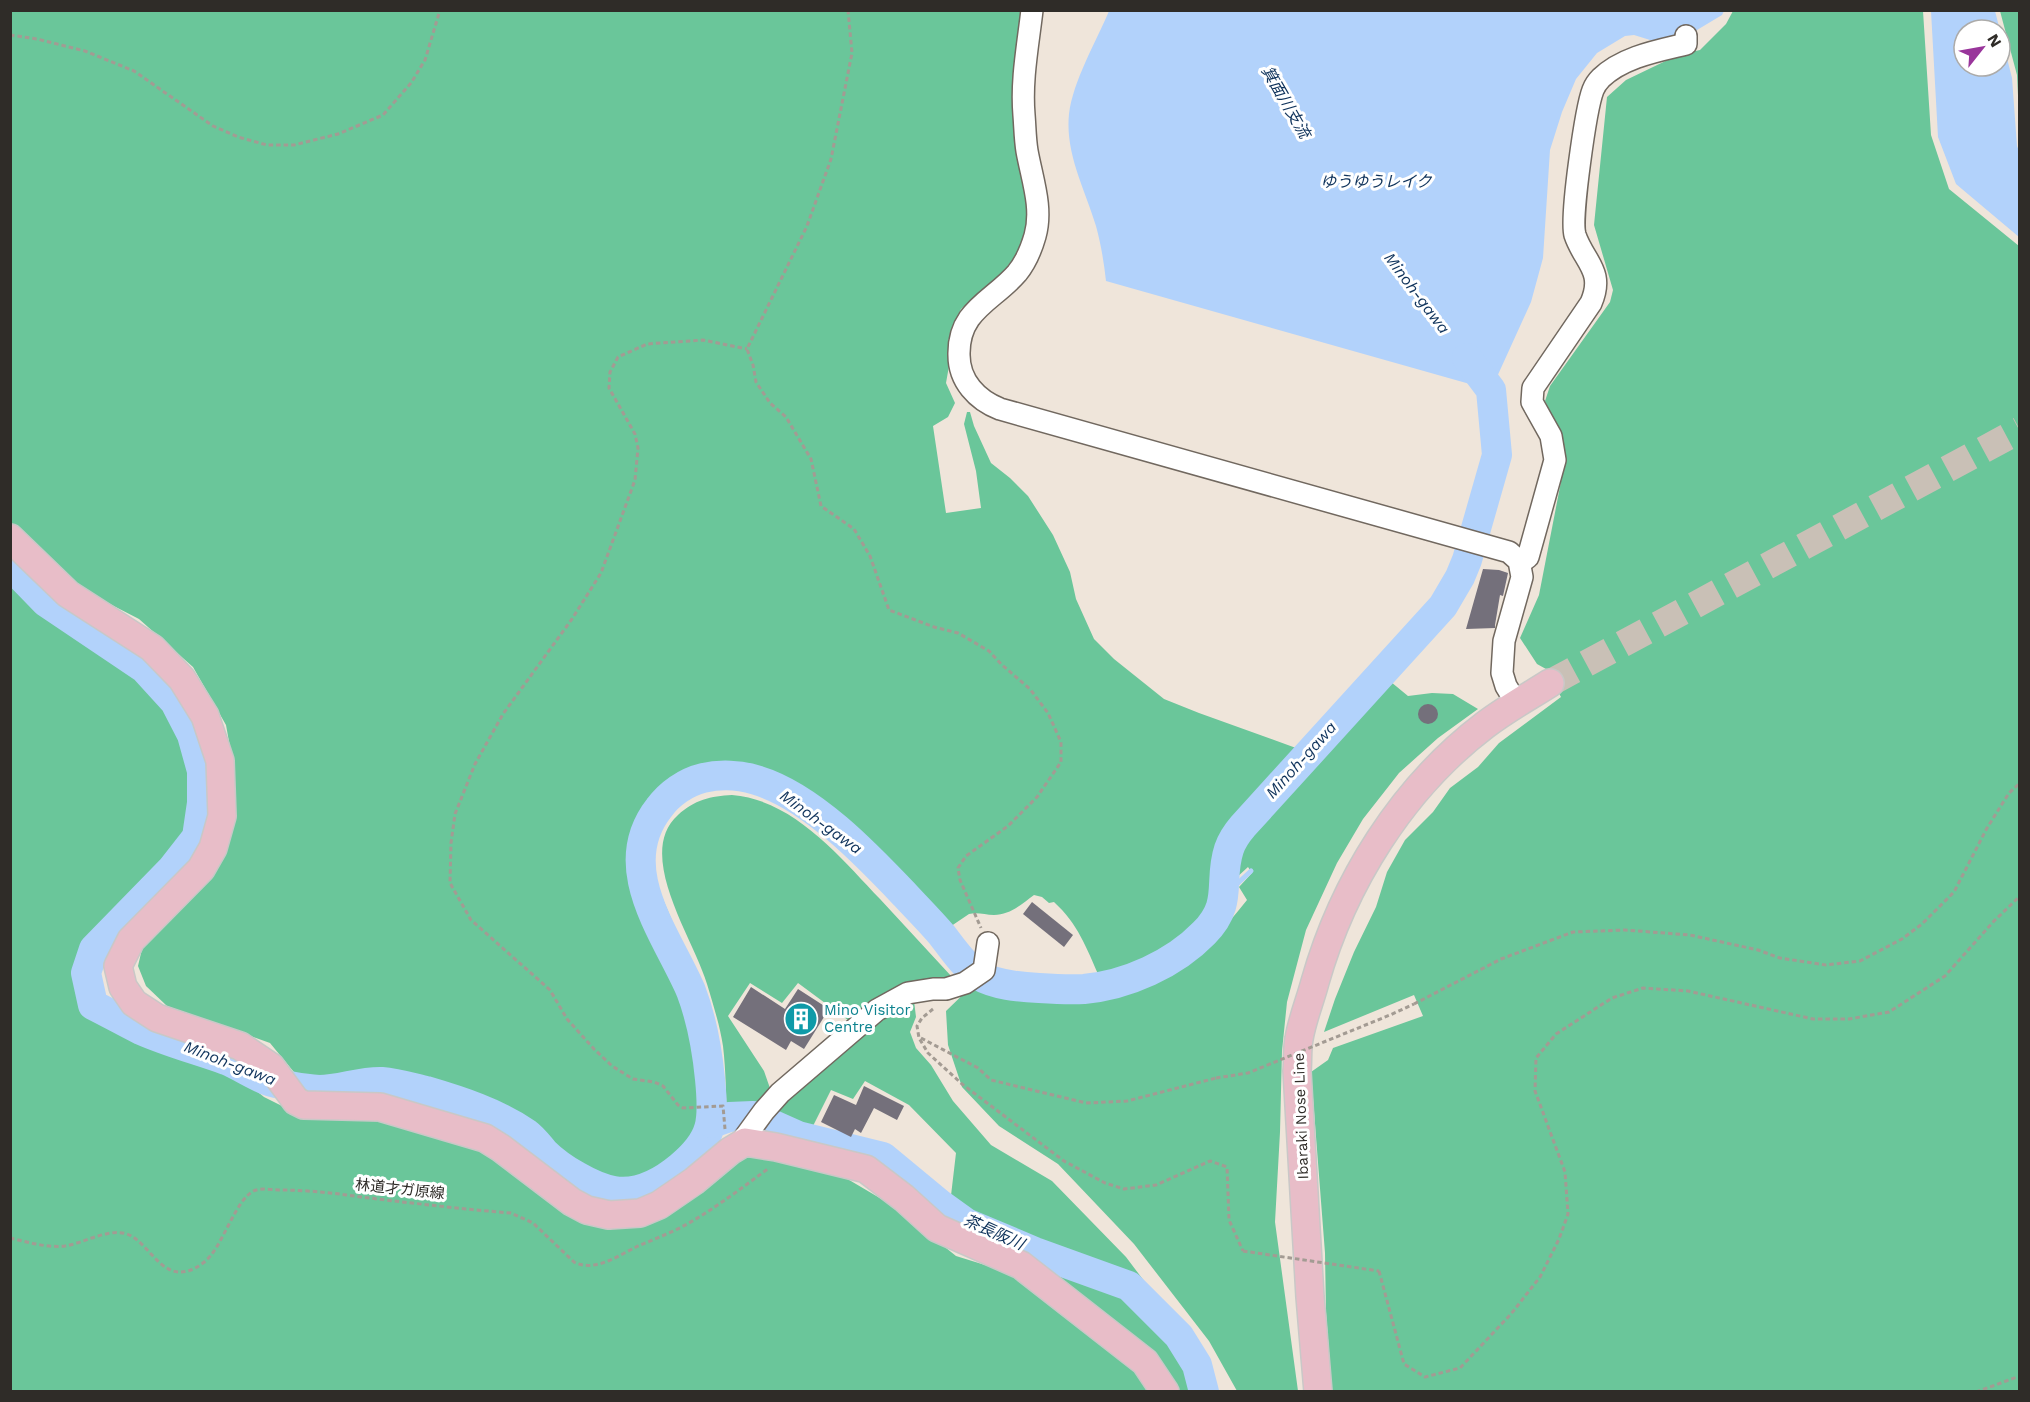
<svg xmlns="http://www.w3.org/2000/svg" width="2030" height="1402" font-family="'Work Sans','Noto Sans JP',sans-serif">
<style>
.forest{fill:#6ac69a}
.water{fill:#b2d2fb;fill-rule:evenodd}
.lines{fill:none;stroke-linecap:round;stroke-linejoin:round}
.stream{stroke:#b2d2fb;stroke-width:5}
.river{stroke:#b2d2fb;stroke-width:30}
.building{fill:#74707b}
.major-tunnel{stroke:#c9c0b6;stroke-width:27;stroke-dasharray:27 14;stroke-linecap:butt}
.minor-casing{stroke:#71685f;stroke-width:24}
.major-casing{stroke:#c9c8c7;stroke-width:30}
.path{stroke:#a39b93;stroke-width:3;stroke-dasharray:4.5 3;stroke-linecap:butt}
.minor{stroke:#fff;stroke-width:21}
.major{stroke:#e8bdc8;stroke-width:27}
.path-bridge{stroke:#a39b93;stroke-width:3;stroke-dasharray:4.5 3;stroke-linecap:butt}
.labels{text-anchor:middle;dominant-baseline:central;stroke-width:6;stroke-linejoin:round;paint-order:stroke}
.culture-label{font-size:15px;fill:#0d838f;stroke:#fff;text-anchor:start}
.street-label{font-size:15px;fill:#2f2c28;stroke:#fff}
.water-label{font-size:16px;font-style:italic;fill:#0e325b;stroke:#fff}
</style>
<rect width="100%" height="100%" fill="#efe5da"/>
<g class="forest">
<path d="M10 11H1023L1030 216 1021 249 1003 272 961 309 953 326 948 341 949 366 946 383 955 403 948 417 933 426 946 513 981 508 976 471 964 424 967 412H970L974 426 991 463 1010 478 1028 496 1053 535 1070 572 1076 599 1094 639 1114 659 1164 699 1199 713 1296 748 1235 818 1223 836 1214 864 1210 903 1201 918 1169 948 1137 966 1116 973 1099 976C1086 947 1078 924 1054 902L1049 903 1042 897 1034 895C1022 904 1010 915 994 915 985 915 978 912 969 914L932 939C879 884 769 736 681 798 662 812 648 836 651 860 654 883 667 907 675 928 696 981 712 1028 718 1085 719 1097 722 1113 721 1125 719 1144 702 1157 689 1168 674 1181 656 1197 636 1202 626 1204 615 1203 605 1204L377 1096 298 1077 270 1043 167 1006 146 986 138 966 142 949 222 853 232 758 226 725 193 667 139 619 73 585 11 527Z"/>
<path d="M1733 11H1923L1931 135 1949 189 2019 246V1391H1332L1326 1312 1325 1253 1311 1072 1328 1060 1333 1048 1423 1016 1414 995 1324 1032 1335 999 1354 952 1376 907 1387 872 1405 840 1433 812 1450 788 1478 767 1499 743 1561 697 1546 669 1537 664 1520 638 1539 595 1565 461 1558 430 1545 401 1550 386 1610 302 1613 290 1594 225 1607 97 1626 80 1678 55 1700 50 1726 24Z"/>
<path d="M2000 11H2019V116L2017 75Z"/>
<path d="M10 581 42 611 137 679 166 707 184 737 191 783 186 835 84 944 76 971 85 1015 119 1032 233 1072 264 1097 294 1112 380 1117 475 1146 577 1218 711 1178 744 1158 753 1157 796 1164 839 1174 895 1207 956 1256 1014 1274 1136 1372 1152 1391H11Z"/>
<path d="M1391 682 1408 696 1432 693 1453 694 1478 709 1438 738 1399 773 1392 782 1363 819 1337 863 1306 930 1287 1002 1282 1051 1280 1132 1275 1222 1298 1391H1237L1209 1341 1134 1244 1058 1164 999 1126 962 1087 948 1045 946 1011 977 981C1041 1008 1094 1005 1157 976 1170 970 1183 965 1194 956 1214 941 1231 920 1247 900L1239 887 1252 873 1248 867 1235 879 1239 855 1248 836 1263 817 1344 728 1348 730Z"/>
<path d="M732 795C794 800 840 857 880 899 904 925 928 951 952 977L852 1023 798 983 782 1003 750 983 728 1016 764 1071 772 1094 751 1123H727C726 1097 726 1071 723 1046 720 1026 713 1004 707 984 694 939 634 854 678 815 694 800 711 796 732 795Z"/>
<path d="M914 1001 916 1017 910 1032 916 1048 931 1065 953 1101 991 1145 1052 1181 1126 1257 1196 1350 1218 1391H1177L948 1221 956 1153 909 1105 865 1081 853 1099 831 1090 811 1130 872 1145 871 1161 777 1136 759 1127 768 1113 884 1018Z"/>
</g>
<g class="water">
<path d="M1109 11H1724L1722 15 1692 33 1663 44 1634 35 1625 36 1597 53 1576 79 1562 112 1550 150 1543 258 1531 302 1491 390 1106 281C1104 263 1101 244 1096 226 1085 189 1065 154 1069 114 1073 81 1096 42 1109 11Z"/>
<path d="M1931 11H1995L2012 78 2017 146 2019 151V237L1956 184 1938 137ZM1964 30H2000V66H1964Z"/>
</g>
<g class="lines">
<path class="stream" d="M1225 895 1251 871"/>
<g class="river">
<path d="M10 565 46 602 144 668 175 702 192 735 202 771V803L197 837 172 869 94 949 86 973 93 1005C109 1013 125 1022 141 1030 168 1042 198 1050 226 1060 240 1066 252 1074 266 1080 279 1085 305 1089 319 1090 340 1090 361 1081 382 1082 396 1083 413 1088 426 1091 460 1101 497 1113 526 1133 534 1139 538 1145 544 1152 560 1168 593 1188 614 1191 639 1195 662 1182 680 1167 714 1139 714 1120 710 1079 707 1048 702 1020 691 991 667 935 612 868 659 808 669 794 686 782 703 778 720 774 740 775 756 780 811 796 867 855 905 895 917 908 930 921 942 935 952 948 964 966 978 975 995 985 1019 987 1039 988 1054 989 1069 990 1084 989 1127 985 1174 964 1204 933 1234 903 1218 882 1229 849 1232 840 1237 833 1243 826L1443 606 1460 577 1467 560 1497 455 1491 390 1467 358"/>
<path d="M712 1123 729 1117 753 1116 798 1136 883 1157 941 1205 966 1223 1035 1252 1129 1286 1179 1336 1197 1365 1204 1392"/>
</g>
</g>
<g class="building">
<path d="M1483 569 1499 570 1508 573 1503 596 1500 595 1495 625V628L1466 629Z"/>
<circle cx="1428" cy="714" r="10"/>
<path d="M1032 902 1073 935 1064 947 1023 914Z"/>
<path d="M751 987 785 1009 798 989 829 1009 804 1049 791 1041 786 1050 733 1017Z"/>
<path d="M864 1086 904 1106 897 1120 874 1108 861 1133 855 1129 851 1137 821 1122 834 1095 856 1105Z"/>
</g>
<g class="lines">
<path class="major-tunnel" d="M1550 683 2020 430"/>
<defs>
<g id="minor">
<path d="M1032 10C1028 45 1021 80 1024 115 1025 127 1025 139 1027 151 1032 179 1043 208 1035 236 1031 250 1026 262 1017 273 993 301 958 310 959 355 959 381 977 400 1000 409L1509 552 1519 561 1522 577 1504 641 1502 673 1506 686 1517 704"/>
<path d="M1520 563 1528 557 1555 460 1551 436 1532 402 1533 388 1591 303C1605 271 1584 262 1575 235 1570 218 1586 108 1593 90 1595 85 1598 81 1601 78 1623 57 1657 51 1686 44V36"/>
<path d="M740 1144 764 1111 780 1093 877 1010 908 993 933 989H946L965 983 984 970 988 943"/>
</g>
<g id="major">
<path d="M10 538 68 594 152 648 182 679 205 716 220 761 222 816 213 848 201 869 131 940 118 966 123 987 134 1003 157 1018 240 1046 271 1067 296 1101 304 1105 380 1107 485 1138 501 1148 572 1202 587 1210 609 1215 640 1213 659 1205 694 1181 730 1151 745 1142 776 1147 866 1169 904 1198 937 1228 1021 1265 1145 1362 1165 1392"/>
<path d="M1318 1392 1310 1297 1297 1071C1298 1061 1297 1049 1299 1039 1302 1020 1310 1001 1315 982 1343 883 1402 788 1485 725 1506 709 1528 697 1550 683"/>
</g>
</defs>
<use href="#minor" class="minor-casing"/>
<use href="#major" class="major-casing"/>
<g class="path">
<path d="M848 10 852 53 831 159 807 226 747 349 753 365 756 382 770 403 786 417 811 459 821 506 854 529 870 556 889 610 934 627 958 633 989 651 1001 664 1030 689 1048 713 1061 742V762L1037 797 1008 826 966 856 958 868 960 880 981 928"/>
<path d="M10 35 37 39 85 51 134 71 213 126 238 137 267 145H294L338 134 383 115 411 83 425 60 440 10"/>
<path d="M1414 1004 1501 959 1573 932 1625 930 1690 935 1758 950 1780 958 1826 965 1860 961 1902 939 1922 924 1954 892 1987 828 2009 793 2020 783"/>
<path d="M933 1009 922 1018 917 1026 919 1038 928 1053 962 1084 1064 1161 1105 1183 1124 1189 1156 1185 1210 1161 1227 1167 1229 1220 1243 1251"/>
<path d="M921 1038 978 1068 991 1080 1086 1103 1127 1101 1216 1078"/>
<path d="M725 1129 723 1106 683 1108 678 1105 663 1086 654 1082 633 1079 612 1066 594 1049 567 1019 550 990 471 920 450 883 451 843 455 814 475 764 503 714 572 619 601 573 635 480 638 448 635 434 609 388 610 372 618 357 647 344 703 340 747 349"/>
<path d="M10 1238C28 1242 46 1248 65 1246 84 1243 108 1228 127 1234 152 1243 164 1292 203 1263 223 1249 235 1197 256 1190 264 1188 272 1190 279 1190 307 1190 334 1193 361 1197 411 1203 461 1209 511 1213L533 1223 574 1262C595 1273 619 1255 638 1246 655 1239 673 1232 689 1223 717 1207 743 1187 769 1168"/>
<path d="M1379 1271 1404 1364 1425 1377 1460 1368 1511 1314 1540 1277 1559 1239 1568 1214 1565 1172 1535 1091 1536 1058 1556 1034 1612 998 1643 988 1688 991 1813 1019H1849L1889 1012 1945 976 1994 921 2020 896"/>
<path d="M1976 1392 2020 1376"/>
</g>
<use href="#minor" class="minor"/>
<use href="#major" class="major"/>
<g class="path-bridge">
<path d="M1216 1078 1248 1073 1390 1015 1414 1004"/>
<path d="M1243 1251 1379 1271"/>
</g>
</g>
<defs>
<symbol id="building-disc" viewBox="-11 -11 22 22"><circle r="9.5" fill="#0f9aa8" stroke="#fff"/><path d="M-4-6H4V6H1V3H-1V6H-4ZM-2.5-4.3h1.7v1.8h-1.7ZM.8-4.3h1.7v1.8H.8ZM-2.5-1h1.7V.8h-1.7ZM.8-1h1.7V.8H.8Z" fill="#fff"/></symbol>
</defs>
<g fill-rule="evenodd">
<use href="#building-disc" x="782" y="1000" width="38" height="38"/>
</g>
<g class="labels">
<g class="culture-label">
<text x="824" y="1010">Mino Visitor<tspan x="824" dy="17">Centre</tspan></text>
</g>
<g class="street-label">
<text transform="translate(1301 1116) rotate(-92)">Ibaraki Nose Line</text>
<text transform="translate(400 1189) rotate(6)">林道才ガ原線</text>
</g>
<g class="water-label">
<text transform="translate(1286 102) rotate(60)">箕面川支流</text>
<text x="1376" y="181">ゆうゆうレイク</text>
<text transform="translate(1417 293) rotate(53)">Minoh-gawa</text>
<text transform="translate(1301 760) rotate(-48)">Minoh-gawa</text>
<text transform="translate(821 822) rotate(36)">Minoh-gawa</text>
<text transform="translate(230 1063) rotate(21)">Minoh-gawa</text>
<text transform="translate(994 1232) rotate(24)">茶長阪川</text>
</g>
</g>
<rect width="2030" height="1402" fill="none" stroke="#2f2c28" stroke-width="24"/>
<g transform="translate(1982 48) rotate(59)"><circle r="28" fill="#ffffff" stroke="#acaba9" stroke-width="1.5"/>
<path d="M0-4.5L10 22L0 15L-10 22Z" fill="#99359b"/>
<text y="-9" font-size="16" font-weight="bold" text-anchor="middle" fill="#2f2c28">N</text>
</g>
</svg>
